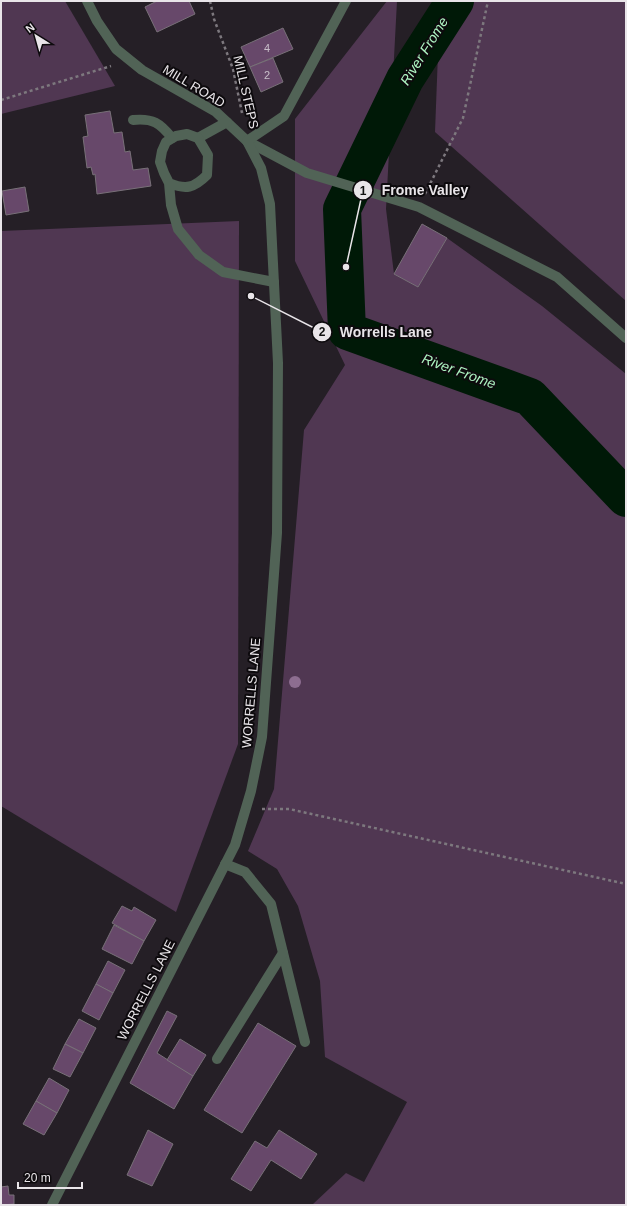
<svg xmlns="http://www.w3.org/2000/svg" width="627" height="1206" font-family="Helvetica,sans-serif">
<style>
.green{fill:#503752}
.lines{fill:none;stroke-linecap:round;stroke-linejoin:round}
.river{stroke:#001907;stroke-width:38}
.building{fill:#67486a;stroke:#787078}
.path{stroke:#7d787e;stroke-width:2.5;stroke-dasharray:3 3;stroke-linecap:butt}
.minor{stroke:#516356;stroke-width:10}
.tree{fill:#8d6d90}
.labels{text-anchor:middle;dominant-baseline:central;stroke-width:4;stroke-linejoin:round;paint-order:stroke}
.number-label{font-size:11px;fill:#c8bec9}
.street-label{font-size:13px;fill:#e9e5e9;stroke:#0d0a0d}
.water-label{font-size:14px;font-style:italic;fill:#aef4c2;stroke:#0d0a0d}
.leader{fill:none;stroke:#e9e5e9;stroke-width:1.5}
.callout-dot{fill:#e9e5e9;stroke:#0d0a0d;stroke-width:1.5}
.mark-label{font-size:12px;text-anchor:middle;font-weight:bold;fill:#111}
.callout-label{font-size:14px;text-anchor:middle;font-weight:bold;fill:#e9e5e9;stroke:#0d0a0d;stroke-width:4;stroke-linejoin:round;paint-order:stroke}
</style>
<rect width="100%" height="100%" fill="#251f26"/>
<g class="green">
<path d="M1 1H65L115 86 1 114Z"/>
<path d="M387 1H397L386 209 394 274 418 287 447 238 542 306 626 374V1205H312L346 1173 364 1182 407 1102 325 1057 320 981 298 906 277 869 248 851 274 789 304 430 345 365 295 261V119Z"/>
<path d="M440 1H626V301L435 132Z"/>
<path d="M239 221 238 744 176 912 1 806V231Z"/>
</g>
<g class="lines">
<path class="river" d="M455 1 405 79 342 209 347 331 530 397 626 498"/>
</g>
<g class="building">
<path d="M157 1H189L195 14 157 32 145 7Z"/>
<path d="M283 28 293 49 250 67 241 47Z"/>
<path d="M273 58 283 82 261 92 250 67Z"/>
<path d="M110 111 114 133 122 132 125 152 130 151 133 170 148 168 151 186 97 194 95 174 93 175 91 167 87 168 83 137 88 136 85 115Z"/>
<path d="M25 187 29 211 6 215 2 191Z"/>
<path d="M422 224 447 238 418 287 394 274Z"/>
<path d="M122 906 132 911 134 907 156 920 144 941 112 923Z"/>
<path d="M114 925 144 941 132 964 102 949Z"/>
<path d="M108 961 125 970 113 993 96 984Z"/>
<path d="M96 984 113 993 99 1020 82 1011Z"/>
<path d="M167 1011 177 1016 157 1053 193 1076 174 1109 130 1083Z"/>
<path d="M79 1019 96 1028 83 1053 65 1044Z"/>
<path d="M258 1023 296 1046 242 1133 204 1110Z"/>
<path d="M180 1039 206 1055 193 1076 167 1060Z"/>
<path d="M65 1044 83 1053 70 1077 53 1069Z"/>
<path d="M49 1078 69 1090 57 1113 36 1101Z"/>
<path d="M36 1101 57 1113 44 1135 23 1124Z"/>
<path d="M148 1130 173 1144 152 1186 127 1175Z"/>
<path d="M279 1130 317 1154 301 1179 271 1160 251 1191 231 1179 255 1141 267 1148Z"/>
<path d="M8 1186 9 1195H14V1204L1 1205V1187Z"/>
</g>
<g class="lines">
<g class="path">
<path d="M210 1 214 19 233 69 242 113"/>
<path d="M1 100 111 66"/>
<path d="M425 194 463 118 488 1"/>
<path d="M262 809H289L626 884"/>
</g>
<g class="minor">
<path d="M87 1 97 21 116 49 142 70 216 112 247 141 307 173 419 207 557 277 626 338"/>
<path d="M133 120C153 118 160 123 172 138"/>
<path d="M198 138 227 122"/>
<path d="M169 183C186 190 194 188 207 175L208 155 198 138 187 134 176 136 166 142 162 151 160 162 164 173 169 183 171 205 178 229 199 255 223 272 274 282"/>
<path d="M225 864 245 872 271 904 305 1042"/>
<path d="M217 1059 283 953"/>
<path d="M52 1205 235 845 251 791 262 737 277 533 278 363 270 204 261 168 247 141 284 116 346 1"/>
</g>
</g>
<circle class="tree" cx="295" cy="682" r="6"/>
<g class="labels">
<g class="number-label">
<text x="267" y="48">4</text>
<text x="267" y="75">2</text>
</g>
<g class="street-label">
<text transform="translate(194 86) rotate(31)">MILL ROAD</text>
<text transform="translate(246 92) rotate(77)">MILL STEPS</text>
<text transform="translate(251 693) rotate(-85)">WORRELLS LANE</text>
<text transform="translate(146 990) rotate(-63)">WORRELLS LANE</text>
</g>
<g class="water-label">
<text transform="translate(424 51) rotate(-58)">River Frome</text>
<text transform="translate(459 371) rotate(20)">River Frome</text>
</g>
</g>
<path class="leader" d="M346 267L363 190M251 296L322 332"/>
<g class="callout-dot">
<circle cx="346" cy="267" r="4"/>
<circle cx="251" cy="296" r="4"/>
<circle cx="363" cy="190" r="10"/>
<circle cx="322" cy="332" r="10"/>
</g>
<g class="mark-label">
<text x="363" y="195">1</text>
<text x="322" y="336">2</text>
</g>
<g class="callout-label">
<text x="425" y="195">Frome Valley</text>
<text x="386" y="337">Worrells Lane</text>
</g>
<rect width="627" height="1206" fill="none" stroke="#e9e5e9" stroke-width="4"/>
<g transform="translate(36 36) rotate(323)" stroke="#0d0a0d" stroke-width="3" paint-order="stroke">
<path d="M0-3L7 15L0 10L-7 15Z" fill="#e9e5e9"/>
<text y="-6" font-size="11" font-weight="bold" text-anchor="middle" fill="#e9e5e9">N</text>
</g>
<path d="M18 1182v6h64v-6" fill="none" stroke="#e9e5e9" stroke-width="2"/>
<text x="24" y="1182" font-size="12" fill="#e9e5e9" stroke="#0d0a0d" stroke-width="3" paint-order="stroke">20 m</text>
</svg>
